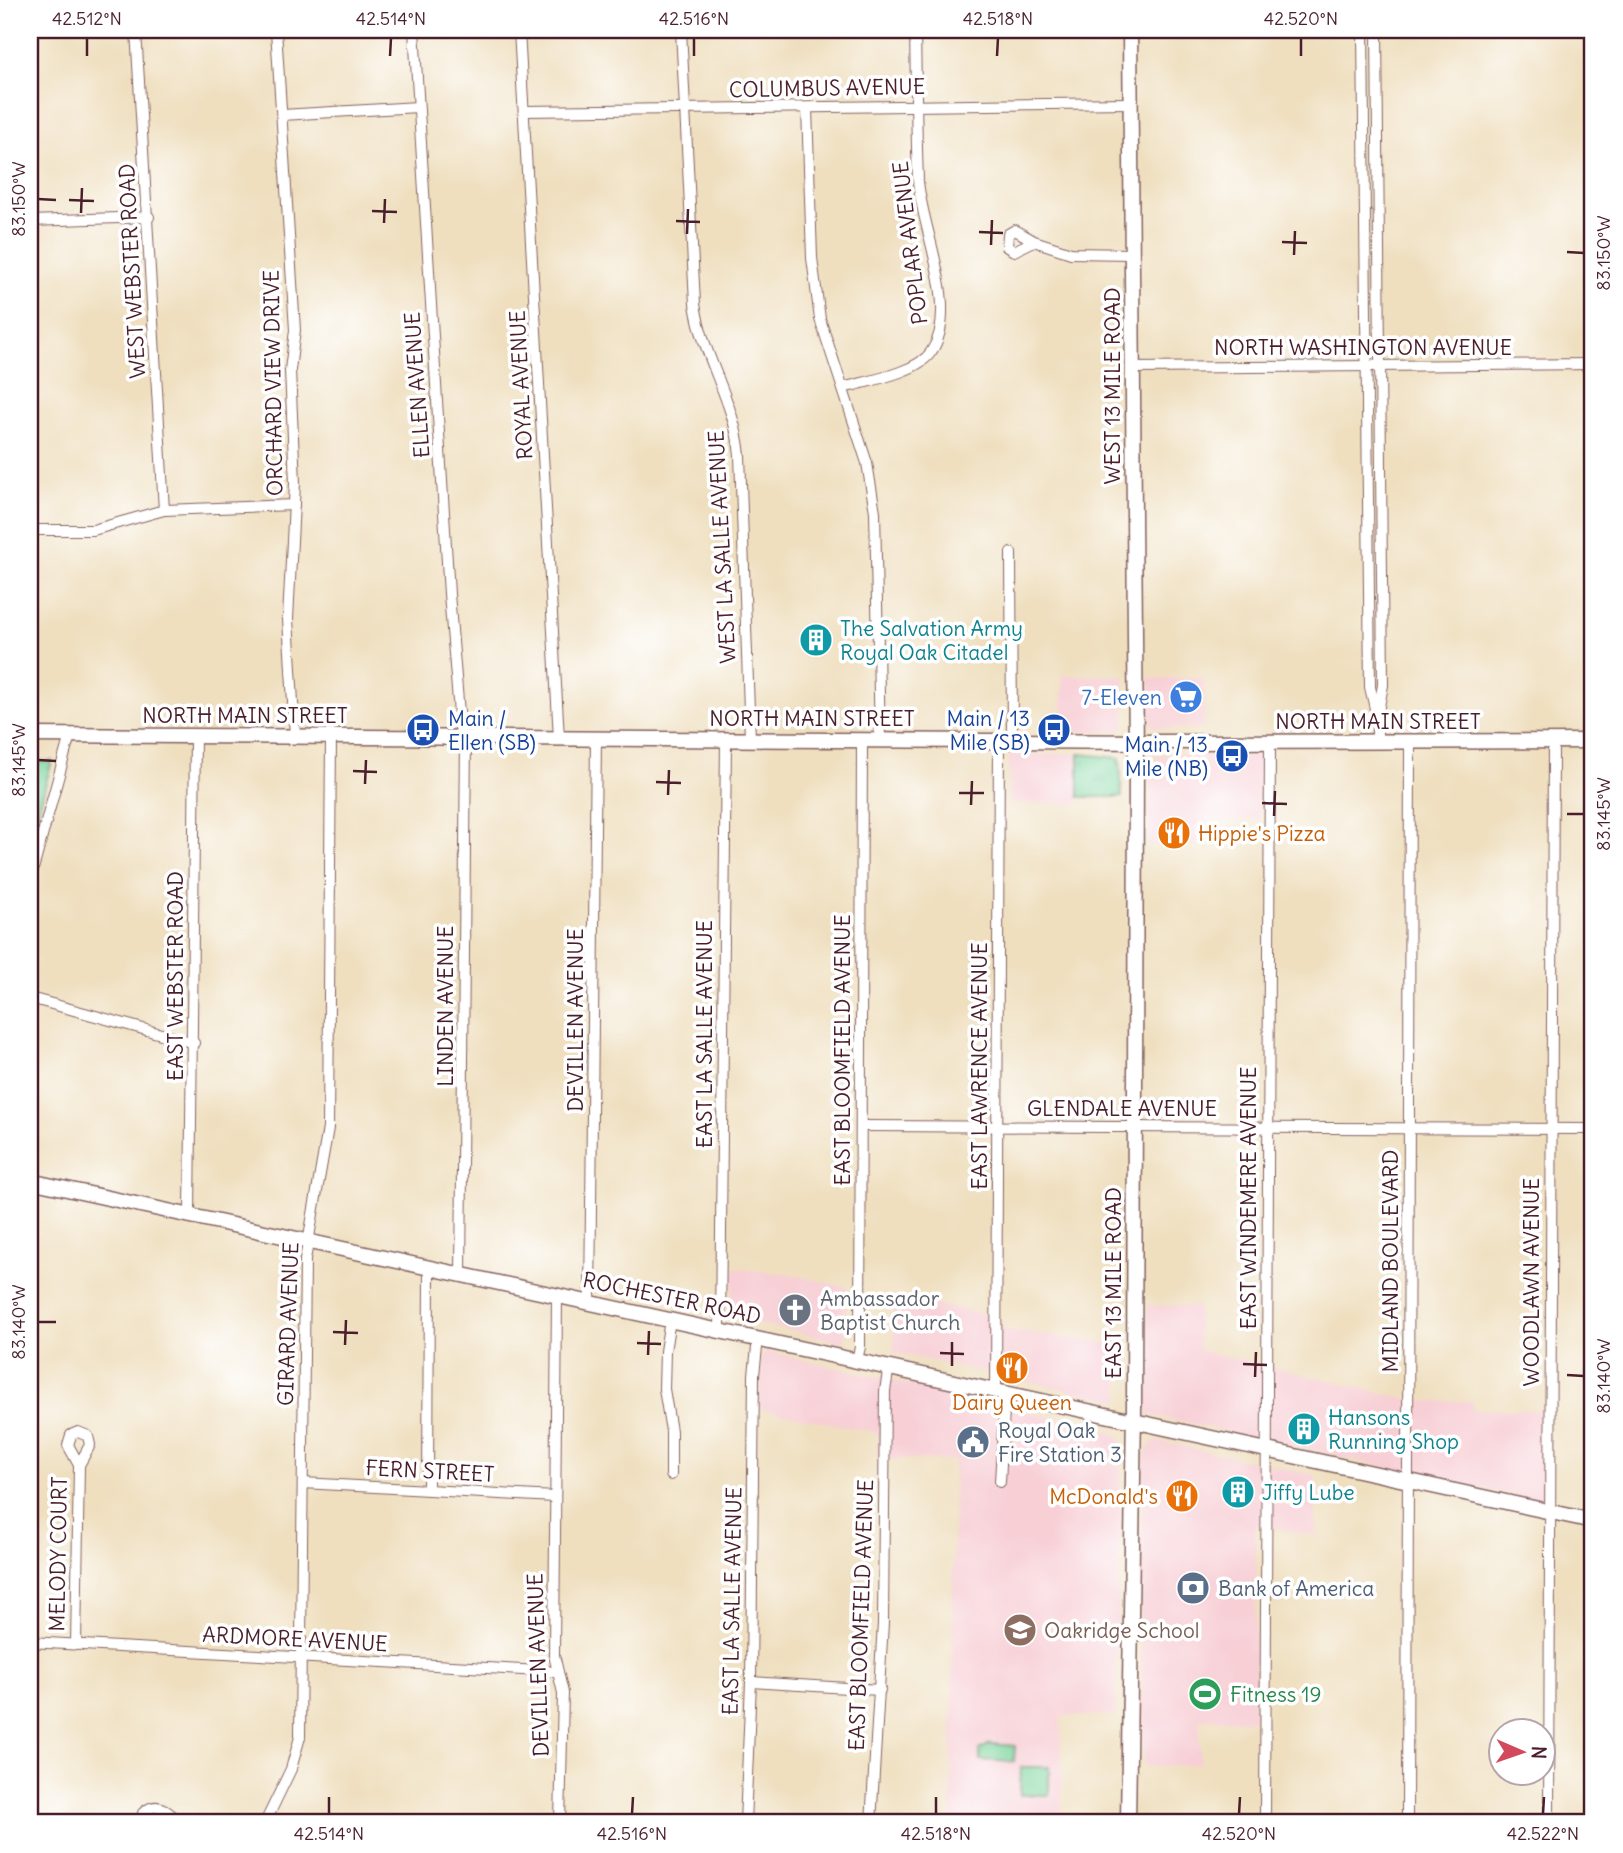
<svg xmlns="http://www.w3.org/2000/svg" width="1623" height="1853" font-family="Delius,sans-serif">
<style>
.built{fill:#f7cfd5}
.grass{fill:#79d39a;stroke:#627962;stroke-width:2}
.park{fill:url(#park-tufts);stroke:#627962;stroke-width:2}
.lines{fill:none;stroke-linecap:round;stroke-linejoin:round}
.minor-casing{stroke:#84625f;stroke-width:12}
.secondary-casing{stroke:#84625f;stroke-width:17}
.minor{stroke:#fff;stroke-width:10}
.secondary{stroke:#fff;stroke-width:14}
.ticks{fill:none;stroke:#4a1f2b;stroke-width:2.5}
.labels{text-anchor:middle;dominant-baseline:central;stroke-width:7;stroke-linejoin:round;paint-order:stroke}
.street-label{font-size:21px;fill:#4a1f2b;stroke:#fff}
.culture-label{font-size:21px;fill:#0d838f;stroke:#fff;text-anchor:start}
.shop-label{font-size:21px;fill:#366cbe;stroke:#fff;text-anchor:end}
.transit-label{font-size:21px;fill:#164399;stroke:#fff;text-anchor:end}
.food-label{font-size:21px;fill:#c56008;stroke:#fff;text-anchor:start}
.worship-label{font-size:21px;fill:#5b616d;stroke:#fff;text-anchor:start}
.service-label{font-size:21px;fill:#4e5e75;stroke:#fff;text-anchor:start}
.education-label{font-size:21px;fill:#785e54;stroke:#fff;text-anchor:start}
.leisure-label{font-size:21px;fill:#27864d;stroke:#fff;text-anchor:start}
.neatline{fill:none;stroke:#4a1f2b;stroke-width:2.5}
.ticks-label{font-size:18px;text-anchor:middle;fill:#4a1f2b}
</style>
<defs>
<pattern id="park-tufts" width="24" height="20" patternUnits="userSpaceOnUse" patternTransform="scale(1.75)"><rect width="24" height="20" fill="#79d39a"/><path d="M3 7l-1-3M5 7V3M7 7l1-3M15 17l-1-3M17 17v-4M19 17l1-3" fill="none" stroke="#6ab585"/></pattern>
</defs>
<rect width="100%" height="100%" fill="#fff"/>
<filter id="ink" filterUnits="userSpaceOnUse"><feTurbulence type="fractalNoise" baseFrequency=".0143" numOctaves="2"/><feDisplacementMap in="SourceGraphic" scale="14" xChannelSelector="R" yChannelSelector="G"/><feConvolveMatrix kernelMatrix="1 2 1 2 8 2 1 2 1" color-interpolation-filters="sRGB"/></filter>
<filter id="wash" filterUnits="userSpaceOnUse"><feTurbulence type="fractalNoise" baseFrequency=".00686" numOctaves="4" result="noise"/><feDisplacementMap in="SourceGraphic" scale="28" xChannelSelector="R" yChannelSelector="G"/><feGaussianBlur stdDeviation="1.57" result="paint"/><feColorMatrix in="noise" values="0 0 0 0 0 0 0 0 0 0 0 0 0 0 0 0 0 1.4 0 .05"/><feComposite in="paint" operator="in"/></filter>
<g filter="url(#wash)">
<rect width="100%" height="100%" fill="#efdfbf"/>
<g class="built">
<path d="M1062 675 1124 676 1125 723 1120 731 1062 732Z"/>
<path d="M1149 678H1204V728H1156L1150 723Z"/>
<path d="M1009 754H1079V804L1009 803Z"/>
<path d="M1159 755H1260V820L1203 821 1202 846 1148 845 1150 762Z"/>
<path d="M733 1268 789 1274 846 1287 845 1343 732 1318Z"/>
<path d="M893 1296 987 1315 1007 1331 1120 1344V1401L894 1353Z"/>
<path d="M1147 1305 1198 1306 1199 1350 1416 1401H1472V1410H1545L1544 1494 1537 1501 1146 1414 1143 1407Z"/>
<path d="M765 1351 1055 1418 1115 1434 1122 1440 1115 1715 1061 1716 1062 1823H951L954 1460 878 1459V1433L760 1409 761 1357Z"/>
<path d="M1159 1441 1315 1475 1316 1536 1256 1523 1255 1720 1200 1719V1764L1144 1767 1140 1597 1144 1467 1146 1452 1152 1442Z"/>
</g>
<path class="grass" d="M1021 1767H1049V1795H1020Z"/>
<g class="park">
<path d="M1079 754 1120 758 1122 797H1079Z"/>
<path d="M52 761 30 841V763Z"/>
<path d="M990 1744 1015 1746 1014 1762 980 1760V1750Z"/>
</g>
</g>
<g filter="url(#ink)">
<g class="lines">
<defs>
<g id="minor">
<path d="M136 30 164 510"/>
<path d="M276 30 295 330 290 370 295 483 288 619 295 736"/>
<path d="M414 30 449 594 461 737"/>
<path d="M519 30 559 738"/>
<path d="M681 30 695 304C703 358 734 399 740 455L750 739"/>
<path d="M1363 30 1370 687 1377 717"/>
<path d="M807 108 812 258 820 319 867 463 875 512 880 740"/>
<path d="M525 111 1130 103"/>
<path d="M282 115 418 107"/>
<path d="M30 221 149 217"/>
<path d="M1034 241 1014 251 1007 247 1008 234 1015 230 1034 241 1071 253 1132 254"/>
<path d="M1133 368 1593 364"/>
<path d="M843 388C867 381 917 373 931 352 961 309 921 228 918 180 916 130 916 80 915 30"/>
<path d="M30 530H93L164 510 294 505"/>
<path d="M1011 553 1012 741"/>
<path d="M1377 742V717L1383 685 1377 30"/>
<path d="M30 880 70 735"/>
<path d="M30 998 194 1043"/>
<path d="M861 1126 1593 1129"/>
<path d="M190 1216 195 736"/>
<path d="M461 1275 466 737"/>
<path d="M557 1296 554 1655 563 1693 560 1823"/>
<path d="M590 1302 596 738"/>
<path d="M670 1320 665 1351 664 1389 671 1431V1475"/>
<path d="M720 1330 726 739"/>
<path d="M857 1360 860 1347 862 740"/>
<path d="M996 1391 999 740"/>
<path d="M1000 1482 1005 1393"/>
<path d="M303 1483 555 1497"/>
<path d="M428 1490 429 1268"/>
<path d="M30 1642 557 1672"/>
<path d="M76 1645 79 1465 90 1445 88 1436 78 1432 71 1435 68 1445 79 1465"/>
<path d="M751 1682 880 1690"/>
<path d="M142 1823 143 1813C158 1799 167 1812 180 1822"/>
<path d="M177 1823H196"/>
<path d="M265 1823 291 1769 300 1737 305 1260 328 1128 331 736"/>
<path d="M745 1823 751 1682 754 1375 758 1338"/>
<path d="M871 1823 883 1623 885 1391 889 1366"/>
<path d="M1265 1823 1270 742"/>
<path d="M1407 1823 1410 742"/>
<path d="M1549 1823 1553 741"/>
</g>
<g id="secondary">
<path d="M30 735 1152 742 1593 741"/>
<path d="M30 1181 1593 1521"/>
<path d="M1128 1823 1134 1407 1136 757 1130 30"/>
</g>
</defs>
<use href="#minor" class="minor-casing"/>
<use href="#secondary" class="secondary-casing"/>
<use href="#minor" class="minor"/>
<use href="#secondary" class="secondary"/>
</g>
</g>
<path class="ticks" d="M87 56V38M390 56 391 38M694 56V38M997 56 998 38M1301 56V38M38 199 56 200M69 200 94 201M372 211 397 212M81 213 82 188M676 221 700 222M384 223 385 199M979 232 1003 233M687 234 688 209M1282 242 1307 243M991 245 992 220M1567 252 1584 253M1294 255 1295 231M38 760 56 761M353 771 377 772M656 782 681 783M365 784 366 760M959 793H984M668 795 669 770M1262 803 1287 804M971 805 972 781M1567 814H1584M1274 816 1275 791M38 1322H56M333 1332 358 1333M637 1343 661 1344M345 1345 346 1320M940 1353 964 1354M648 1355 649 1331M1243 1364 1267 1365M952 1366V1342M1567 1375 1584 1376M1255 1377 1256 1352M329 1814V1797M632 1814 633 1797M936 1814V1797M1239 1814 1240 1797M1543 1814 1544 1797"/>
<defs>
<symbol id="building-disc" viewBox="-11 -11 22 22"><circle r="9.5" fill="#0f9aa8" stroke="#fff"/><path d="M-4-6H4V6H1V3H-1V6H-4ZM-2.5-4.3h1.7v1.8h-1.7ZM.8-4.3h1.7v1.8H.8ZM-2.5-1h1.7V.8h-1.7ZM.8-1h1.7V.8H.8Z" fill="#fff"/></symbol>
<symbol id="supermarket-disc" viewBox="-11 -11 22 22"><circle r="9.5" fill="#3f7fe0" stroke="#fff"/><path d="M-6-5.5h2.5l.6 2H6L4.5 2H-2.5L-4.4-4H-6ZM-1.5 3.2a1.3 1.3 0 1 0 .1 0ZM3 3.2a1.3 1.3 0 1 0 .1 0Z" fill="#fff"/></symbol>
<symbol id="bus-disc" viewBox="-11 -11 22 22"><circle r="9.5" fill="#1a4fb4" stroke="#fff"/><path d="M-5-6H5V4H4V6H2V4H-2V6H-4V4H-5ZM-3.5-4V0h7V-4ZM-3.5 1.2v1.5H-2V1.2ZM2 1.2v1.5H3.5V1.2Z" fill="#fff"/></symbol>
<symbol id="restaurant-disc" viewBox="-11 -11 22 22"><circle r="9.5" fill="#e8710a" stroke="#fff"/><path d="M-5-6h1v4h1v-4h1v4h1v-4h1v5L-1.5 .5V6h-2V.5L-5-1ZM5-6V6H3V1.5H1.5Q1.5-4 5-6Z" fill="#fff"/></symbol>
<symbol id="church-disc" viewBox="-11 -11 22 22"><circle r="9.5" fill="#6b7280" stroke="#fff"/><path d="M-1.2-6h2.4v3.5h3.3v2.4h-3.3V6h-2.4V-.1h-3.3v-2.4h3.3Z" fill="#fff"/></symbol>
<symbol id="civic-disc" viewBox="-11 -11 22 22"><circle r="9.5" fill="#5c6f8a" stroke="#fff"/><path d="M-.6-6.5H3V-4.5H.6V-3L4-1V1h2V6H-6V1h2V-1L-.6-3ZM-1.2 2.5V6h2.4V2.5Z" fill="#fff"/></symbol>
<symbol id="bank-disc" viewBox="-11 -11 22 22"><circle r="9.5" fill="#5c6f8a" stroke="#fff"/><path d="M-6-4H6V4H-6ZM0-2.3a2.3 2.3 0 1 0 0 4.6a2.3 2.3 0 1 0 0-4.6Z" fill="#fff"/></symbol>
<symbol id="school-disc" viewBox="-11 -11 22 22"><circle r="9.5" fill="#8d6e63" stroke="#fff"/><path d="M0-5L7-2L0 1L-7-2ZM-4 1L0 2.5L4 1V4Q0 6-4 4Z" fill="#fff"/></symbol>
<symbol id="stadium-disc" viewBox="-11 -11 22 22"><circle r="9.5" fill="#2e9e5b" stroke="#fff"/><path d="M0-5a6.5 5 0 1 0 0 10a6.5 5 0 1 0 0-10ZM-3.5-1.8h7v3.6h-7Z" fill="#fff"/></symbol>
</defs>
<g fill-rule="evenodd">
<use href="#building-disc" x="797" y="621" width="38" height="38"/>
<use href="#supermarket-disc" x="1167" y="678" width="38" height="38"/>
<use href="#bus-disc" x="404" y="711" width="38" height="38"/>
<use href="#bus-disc" x="1035" y="711" width="38" height="38"/>
<use href="#bus-disc" x="1213" y="737" width="38" height="38"/>
<use href="#restaurant-disc" x="1155" y="814" width="38" height="38"/>
<use href="#church-disc" x="776" y="1291" width="38" height="38"/>
<use href="#restaurant-disc" x="993" y="1349" width="38" height="38"/>
<use href="#building-disc" x="1285" y="1410" width="38" height="38"/>
<use href="#civic-disc" x="954" y="1423" width="38" height="38"/>
<use href="#building-disc" x="1219" y="1473" width="38" height="38"/>
<use href="#restaurant-disc" x="1163" y="1477" width="38" height="38"/>
<use href="#bank-disc" x="1174" y="1569" width="38" height="38"/>
<use href="#school-disc" x="1001" y="1611" width="38" height="38"/>
<use href="#stadium-disc" x="1186" y="1675" width="38" height="38"/>
</g>
<g class="labels">
<g class="street-label">
<text transform="translate(827 88) rotate(-1)">COLUMBUS AVENUE</text>
<text transform="translate(910 243) rotate(-97)">POPLAR AVENUE</text>
<text transform="translate(132 271) rotate(-93)">WEST WEBSTER ROAD</text>
<text x="1363" y="347">NORTH WASHINGTON AVENUE</text>
<text transform="translate(273 383) rotate(-91)">ORCHARD VIEW DRIVE</text>
<text transform="translate(417 385) rotate(-94)">ELLEN AVENUE</text>
<text transform="translate(521 385) rotate(-93)">ROYAL AVENUE</text>
<text transform="translate(1112 386) rotate(-90)">WEST 13 MILE ROAD</text>
<text transform="translate(722 547) rotate(-93)">WEST LA SALLE AVENUE</text>
<text x="245" y="715">NORTH MAIN STREET</text>
<text x="812" y="718">NORTH MAIN STREET</text>
<text x="1378" y="721">NORTH MAIN STREET</text>
<text transform="translate(175 976) rotate(-90)">EAST WEBSTER ROAD</text>
<text transform="translate(445 1006) rotate(-90)">LINDEN AVENUE</text>
<text transform="translate(575 1020) rotate(-90)">DEVILLEN AVENUE</text>
<text transform="translate(704 1034) rotate(-90)">EAST LA SALLE AVENUE</text>
<text transform="translate(842 1050) rotate(-90)">EAST BLOOMFIELD AVENUE</text>
<text transform="translate(979 1066) rotate(-90)">EAST LAWRENCE AVENUE</text>
<text x="1122" y="1108">GLENDALE AVENUE</text>
<text transform="translate(1248 1198) rotate(-90)">EAST WINDEMERE AVENUE</text>
<text transform="translate(1390 1261) rotate(-90)">MIDLAND BOULEVARD</text>
<text transform="translate(1531 1282) rotate(-90)">WOODLAWN AVENUE</text>
<text transform="translate(1113 1283) rotate(-90)">EAST 13 MILE ROAD</text>
<text transform="translate(672 1298) rotate(12)">ROCHESTER ROAD</text>
<text transform="translate(288 1324) rotate(-88)">GIRARD AVENUE</text>
<text transform="translate(430 1471) rotate(3)">FERN STREET</text>
<text transform="translate(58 1554) rotate(-89)">MELODY COURT</text>
<text transform="translate(732 1601) rotate(-89)">EAST LA SALLE AVENUE</text>
<text transform="translate(861 1615) rotate(-88)">EAST BLOOMFIELD AVENUE</text>
<text transform="translate(295 1639) rotate(3)">ARDMORE AVENUE</text>
<text transform="translate(538 1665) rotate(-92)">DEVILLEN AVENUE</text>
</g>
<g class="culture-label">
<text x="840" y="628">The Salvation Army<tspan x="840" dy="24">Royal Oak Citadel</tspan></text>
<text x="1328" y="1417">Hansons<tspan x="1328" dy="24">Running Shop</tspan></text>
<text x="1262" y="1492">Jiffy Lube</text>
</g>
<g class="shop-label">
<text x="1162" y="697">7-Eleven</text>
</g>
<g class="transit-label">
<text x="448" y="718" text-anchor="start">Main /<tspan x="448" dy="24">Ellen (SB)</tspan></text>
<text x="1030" y="718">Main / 13<tspan x="1030" dy="24">Mile (SB)</tspan></text>
<text x="1208" y="744">Main / 13<tspan x="1208" dy="24">Mile (NB)</tspan></text>
</g>
<g class="food-label">
<text x="1198" y="833">Hippie's Pizza</text>
<text x="1012" y="1402" text-anchor="middle">Dairy Queen</text>
<text x="1158" y="1496" text-anchor="end">McDonald's</text>
</g>
<g class="worship-label">
<text x="820" y="1298">Ambassador<tspan x="820" dy="24">Baptist Church</tspan></text>
</g>
<g class="service-label">
<text x="998" y="1430">Royal Oak<tspan x="998" dy="24">Fire Station 3</tspan></text>
<text x="1218" y="1588">Bank of America</text>
</g>
<g class="education-label">
<text x="1044" y="1630">Oakridge School</text>
</g>
<g class="leisure-label">
<text x="1230" y="1694">Fitness 19</text>
</g>
</g>
<rect width="1623" height="1853" fill="none" stroke="#fff" stroke-width="77"/>
<g transform="translate(1522 1752) rotate(92)"><circle r="33" fill="#ffffff" stroke="#b7a5aa" stroke-width="2"/>
<path d="M0-5L12 26L0 18L-12 26Z" fill="#d1495b"/>
<text y="-10" font-size="19" font-weight="bold" text-anchor="middle" fill="#4a1f2b">N</text>
</g>
<rect x="38" y="38" width="1546" height="1776" class="neatline"/>
<g class="ticks-label">
<text x="87" y="25">42.512°N</text>
<text x="391" y="25">42.514°N</text>
<text x="694" y="25">42.516°N</text>
<text x="998" y="25">42.518°N</text>
<text x="1301" y="25">42.520°N</text>
<text transform="translate(19 199) rotate(-90)" y="6">83.150°W</text>
<text transform="translate(1604 253) rotate(-90)" y="6">83.150°W</text>
<text transform="translate(19 760) rotate(-90)" y="6">83.145°W</text>
<text transform="translate(1604 814) rotate(-90)" y="6">83.145°W</text>
<text transform="translate(19 1322) rotate(-90)" y="6">83.140°W</text>
<text transform="translate(1604 1376) rotate(-90)" y="6">83.140°W</text>
<text x="329" y="1840">42.514°N</text>
<text x="632" y="1840">42.516°N</text>
<text x="936" y="1840">42.518°N</text>
<text x="1239" y="1840">42.520°N</text>
<text x="1543" y="1840">42.522°N</text>
</g>
</svg>
